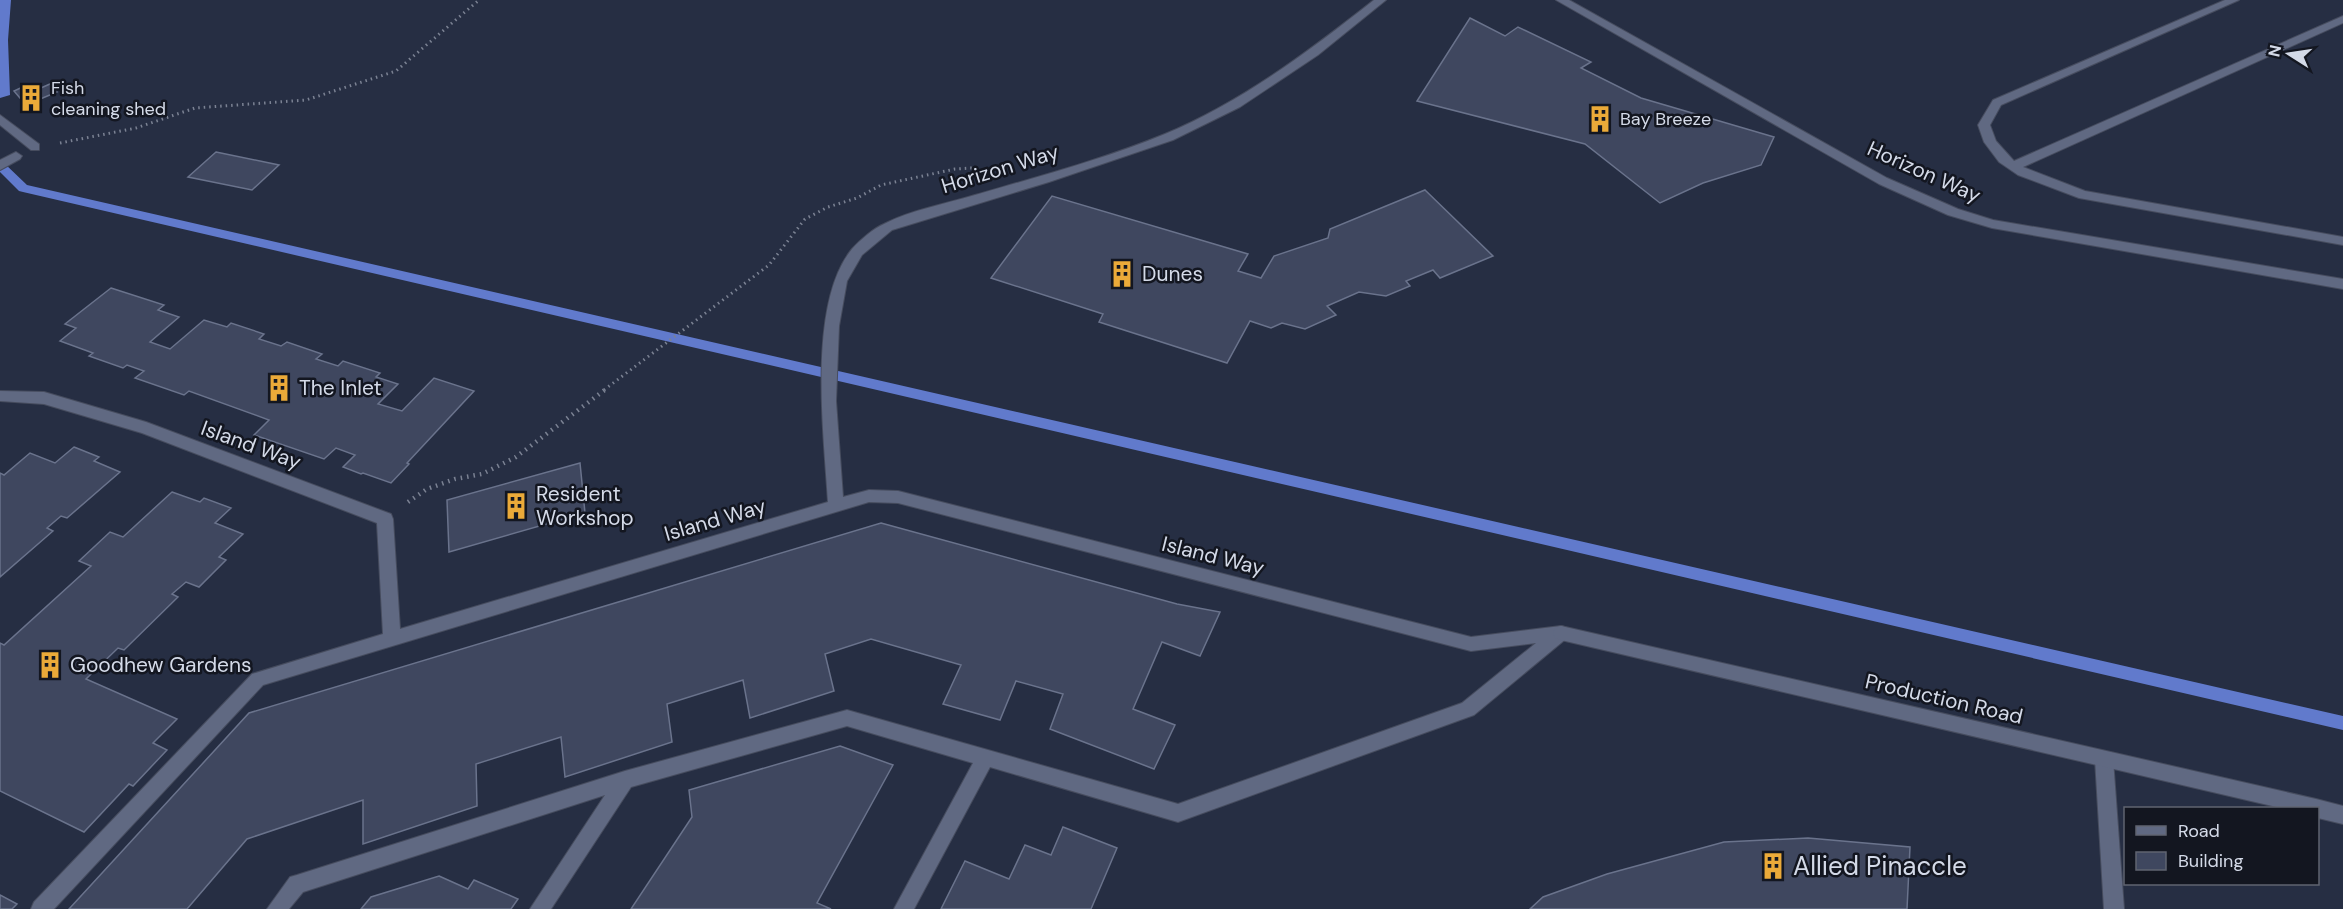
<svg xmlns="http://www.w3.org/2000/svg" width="2343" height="909" font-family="'DM Sans',sans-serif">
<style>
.water{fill:#617acc}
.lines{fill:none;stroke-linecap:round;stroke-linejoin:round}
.stream{fill:#617acc;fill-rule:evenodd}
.building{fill:#3f475f;stroke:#6a738c;stroke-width:1.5}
.service-casing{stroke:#464c5e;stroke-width:2}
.minor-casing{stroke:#464c5e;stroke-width:2}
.path-far1{stroke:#7b8293;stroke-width:3;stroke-dasharray:1.5 4;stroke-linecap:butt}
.path{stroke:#7b8293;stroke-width:4.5;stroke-dasharray:1.5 5;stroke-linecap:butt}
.service{fill:#606982;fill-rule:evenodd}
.minor{fill:#606982;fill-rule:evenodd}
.labels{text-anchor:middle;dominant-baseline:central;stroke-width:5;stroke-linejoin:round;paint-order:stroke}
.far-poi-label{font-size:18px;fill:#d4dae8;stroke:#131620;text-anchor:start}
.street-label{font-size:21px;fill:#d4dae8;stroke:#131620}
.poi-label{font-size:21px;fill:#d4dae8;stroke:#131620;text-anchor:start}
.near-poi-label{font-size:26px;fill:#d4dae8;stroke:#131620;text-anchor:start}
</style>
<rect width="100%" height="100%" fill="#262e43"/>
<path class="water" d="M0 0H11L8 40 10 95 0 98Z"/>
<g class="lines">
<path class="stream" d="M0 162 4 163 27 185 2343 716V730L23 192 19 191 0 172Z"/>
</g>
<g class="building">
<path d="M1470 18 1505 36 1518 27 1591 62 1581 68 1641 98 1774 137 1761 165 1703 183 1660 203 1585 144 1417 101Z"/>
<path d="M29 84 34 91 50 84 57 92 26 105 14 91Z"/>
<path d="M216 152 279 165 252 190 188 177Z"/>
<path d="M1425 190 1493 256 1440 278 1433 270 1406 281 1410 286 1386 296 1359 292 1327 306 1336 315 1305 329 1282 323 1271 328 1250 321 1227 363 1099 322 1103 314 991 278 1052 196 1248 254 1238 271 1261 278 1274 256 1328 238 1330 229Z"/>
<path d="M111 288 164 305 158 310 179 317 150 342 170 349 204 320 227 327 231 323 264 334 259 339 281 346 287 342 322 354 316 359 338 366 343 361 380 373 376 377 398 384 378 404 402 411 434 378 474 391 407 463 409 464 391 483 363 473 361 474 343 467 355 455 336 448 324 459 254 435 269 420 189 391 184 395 135 378 144 371 127 365 123 368 89 356 93 353 60 341 76 328 65 324Z"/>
<path d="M74 447 99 457 94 461 120 472 67 518 61 516 47 528 53 531 0 577V473L4 475 30 453 55 463Z"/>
<path d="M580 463 585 513 449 552 447 500Z"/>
<path d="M172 492 200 502 204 498 231 508 215 523 243 534 219 557 226 560 199 587 186 582 172 594 178 597 124 650 118 648 86 679 177 719 153 743 167 750 133 786 129 784 84 832 0 791V643L4 645 91 566 79 561 110 532 123 537Z"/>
<path d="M881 523 1177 604 1220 612 1200 656 1162 642 1133 709 1175 725 1154 769 1050 729 1063 694 1016 681 1000 720 943 704 961 665 871 639 825 654 834 691 750 718 743 680 667 704 672 742 565 777 561 737 476 764 477 806 363 844V800L247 839 187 909H69L249 713Z"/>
<path d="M840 746 893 765 817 903 831 909H631L692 817 689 790Z"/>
<path d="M1063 827 1117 848 1091 909H941L965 861 1009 879 1025 845 1051 855Z"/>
<path d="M1808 838 1910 847 1907 909H1530L1543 897 1607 874 1724 842Z"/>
<path d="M439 876 468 889 474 880 518 899 511 909H361L371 897Z"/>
<path d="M0 895 17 904 12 909H0Z"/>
</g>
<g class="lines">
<defs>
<g id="service">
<path d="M1374 0H1386L1318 55 1240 107 1173 140 1049 182 892 230 862 255 847 281 839 326 836 401 843 497 869 490 898 491 1471 637 1561 626 1567 628 1569 633 1567 638 1474 715 1178 822 990 767 914 909H894L973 763 847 726 631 787 551 909H530L605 795 303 892 289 909H267L290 877 297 875 625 771 847 710 1178 804 1462 703 1536 643 1471 651 898 503 869 502 263 685 54 909H31L34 902 252 674 383 634 377 523 142 433 44 404 0 401V391L44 392 146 422 391 514 393 519 400 629 828 502C824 434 807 304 852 249 859 241 874 228 884 224 911 210 945 204 975 195 1037 177 1104 159 1165 134 1242 102 1309 51 1374 0Z"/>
<path d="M1556 0H1569L1887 178 1958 209 1993 220 2343 279V289L1992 228 1948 215 1879 184Z"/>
<path d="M2225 0H2239L2001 105 1990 125 1996 141 2014 161 2343 16V23L2023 167 2085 191 2343 237V245L2079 198 2018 175 1999 162 1984 142 1978 125 1993 100Z"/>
<path d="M0 115 39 144V150H31L0 125Z"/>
<path d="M16 152 22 156 20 159 0 170V160Z"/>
<path d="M2104 751 2110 753 2113 759 2124 909H2104L2095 759 2098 753Z"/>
</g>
<path id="minor" d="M1561 626 2316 799 2343 806V824L2318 818V808H2281L1561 640 1555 638 1553 633 1555 628Z"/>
</defs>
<use href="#service" class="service-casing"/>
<use href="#minor" class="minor-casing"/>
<g class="path-far1">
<path d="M60 143 136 128 195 108 306 100 396 71 479 0"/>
<path d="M604 390 769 265 805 219 828 207 857 198 881 185 955 169 972 168"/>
</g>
<path class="path" d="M408 502 427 489 455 479 482 474 516 457 606 389"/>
<use href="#service" class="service"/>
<use href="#minor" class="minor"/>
</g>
<defs>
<symbol id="building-bare" viewBox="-9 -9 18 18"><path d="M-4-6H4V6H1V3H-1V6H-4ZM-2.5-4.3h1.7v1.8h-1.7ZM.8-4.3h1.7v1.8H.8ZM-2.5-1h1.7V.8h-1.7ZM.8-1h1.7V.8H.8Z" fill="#ebaa39" stroke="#131620" stroke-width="2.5" paint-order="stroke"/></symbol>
</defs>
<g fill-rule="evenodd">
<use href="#building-bare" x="12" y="79" width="38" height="38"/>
<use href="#building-bare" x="1581" y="100" width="38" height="38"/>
<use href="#building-bare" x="1103" y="255" width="38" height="38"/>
<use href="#building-bare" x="260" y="369" width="38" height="38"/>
<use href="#building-bare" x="497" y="487" width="38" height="38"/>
<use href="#building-bare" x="31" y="646" width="38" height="38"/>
<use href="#building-bare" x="1754" y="847" width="38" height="38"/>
</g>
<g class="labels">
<g class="far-poi-label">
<text x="51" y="88">Fish<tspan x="51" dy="21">cleaning shed</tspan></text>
<text x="1620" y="119">Bay Breeze</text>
</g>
<g class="street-label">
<text transform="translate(1000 169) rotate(-17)">Horizon Way</text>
<text transform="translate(1924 172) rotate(24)">Horizon Way</text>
<text transform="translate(251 445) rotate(20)">Island Way</text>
<text transform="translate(715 520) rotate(-16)">Island Way</text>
<text transform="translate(1213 556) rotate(14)">Island Way</text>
<text transform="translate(1944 699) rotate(13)">Production Road</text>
</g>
<g class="poi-label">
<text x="1142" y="274">Dunes</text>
<text x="299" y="388">The Inlet</text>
<text x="536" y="494">Resident<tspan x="536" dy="24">Workshop</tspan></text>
<text x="70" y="665">Goodhew Gardens</text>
</g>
<g class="near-poi-label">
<text x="1793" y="866">Allied Pinaccle</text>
</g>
</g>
<rect x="2124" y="807" width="195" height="78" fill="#131620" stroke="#606470" stroke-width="1.5"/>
<rect x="2136" y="826" width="30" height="9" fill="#606982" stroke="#606470" stroke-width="1.5"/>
<text x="2178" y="837" font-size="18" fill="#d4dae8">Road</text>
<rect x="2136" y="852" width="30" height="18" fill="#3f475f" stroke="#606470" stroke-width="1.5"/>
<text x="2178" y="867" font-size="18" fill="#d4dae8">Building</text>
<g transform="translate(2289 54) rotate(282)" stroke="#131620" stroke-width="4.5" paint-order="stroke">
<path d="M0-4.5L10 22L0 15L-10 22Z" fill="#d4dae8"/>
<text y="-9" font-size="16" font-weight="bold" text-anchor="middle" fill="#d4dae8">N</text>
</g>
</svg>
